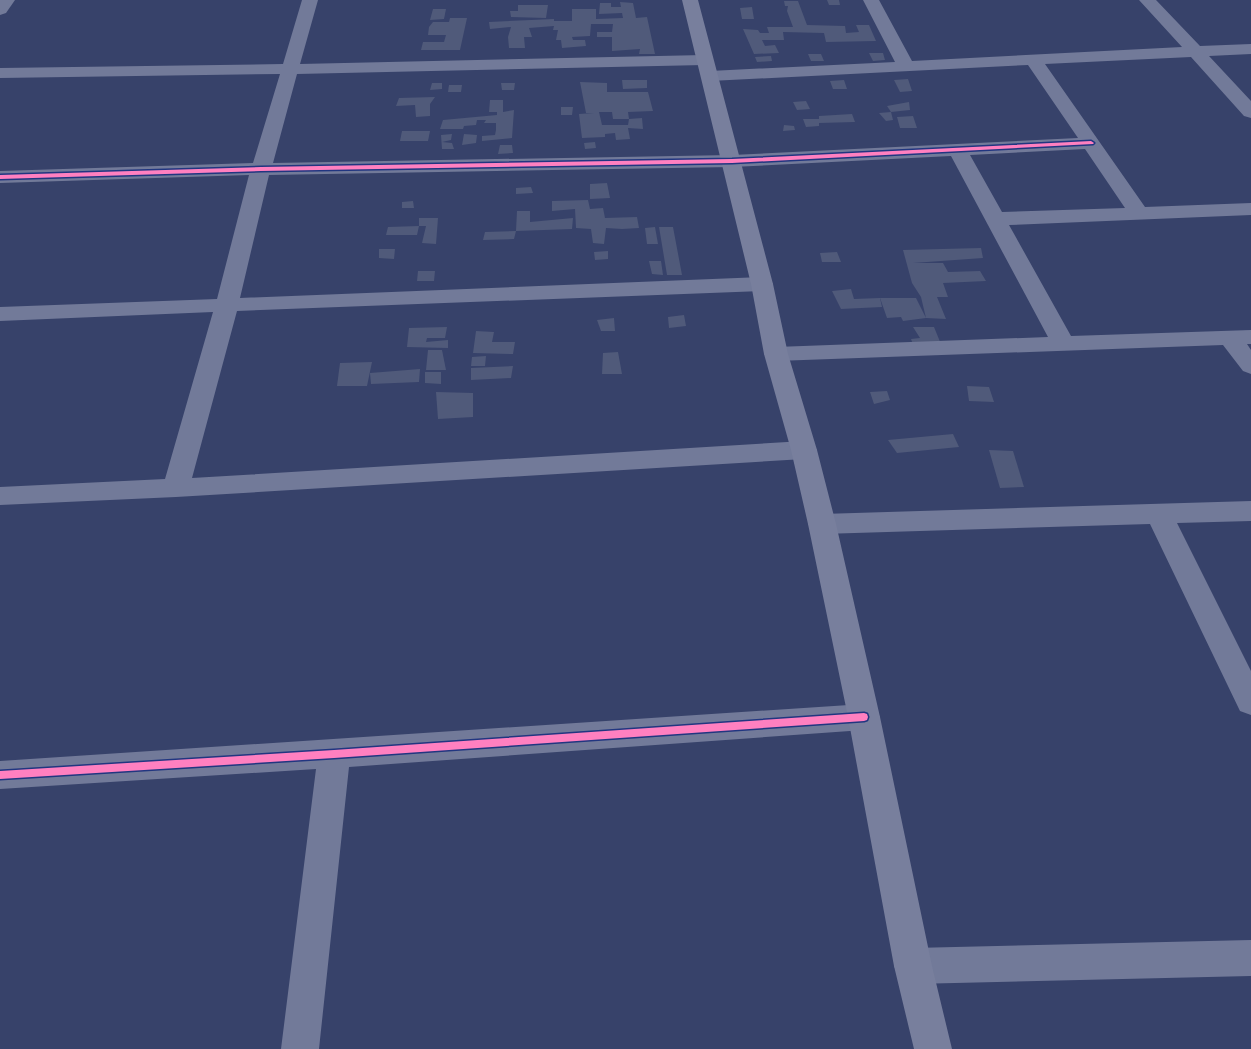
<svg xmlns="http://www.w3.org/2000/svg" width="1251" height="1049" font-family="'Noto Sans',sans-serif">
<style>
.building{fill:#505a7a}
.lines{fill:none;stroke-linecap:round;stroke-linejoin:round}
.street{fill:#727a99;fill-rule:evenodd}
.secondary{fill:#787f9d;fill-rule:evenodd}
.cycleway-casing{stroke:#213680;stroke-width:3}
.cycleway{fill:#ff80c0;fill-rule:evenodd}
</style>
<rect width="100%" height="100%" fill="#37426a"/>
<g class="building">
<path d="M827 0H839L840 5H829Z"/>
<path d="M784 1H798L807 25 845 26 846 33 859 32 856 25H869L876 41 826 42 824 33 783 32 784 40H762L765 46 775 45 779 53 754 54 743 29 758 30 760 33H769L767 27H793L787 11 788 6H785Z"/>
<path d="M620 2 633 3 636 18 647 17 655 54H639L640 49 612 51V37H597V32H612L613 24H591L590 36 572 37 573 40H585L586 46 562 48 561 40H556L558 30H553L554 26 529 28 532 37H524L525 48H509L508 37 511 27 490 29 489 22 554 19V21H572V9H596V19L623 18 622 13 599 14 600 3H611V7H621Z"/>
<path d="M518 5H548L546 18 511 17 510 11H518Z"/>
<path d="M752 7 754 19H742L740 8Z"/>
<path d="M433 9H446L444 19 430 20Z"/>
<path d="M450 18H467L460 50H421L423 42H444L446 35H428L429 27 433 22H449Z"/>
<path d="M869 53H883L885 60 873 61Z"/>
<path d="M808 54H821L824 61H811Z"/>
<path d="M771 56 772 61 757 62 755 57Z"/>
<path d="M908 79 912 91 900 92 894 80Z"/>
<path d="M622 80H647V88L623 89Z"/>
<path d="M844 80 847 89H833L830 81Z"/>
<path d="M580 82 607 83V92H648L653 111 628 112 629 119H613L612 112H599L602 125H628L629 119 642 118 643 129 628 128 630 139 616 140 615 133 605 134V137L582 138 579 114 594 113H586Z"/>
<path d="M432 83H442V89L430 90Z"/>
<path d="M501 83H515L514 90H502Z"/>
<path d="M449 85H462L461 92H448Z"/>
<path d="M435 97 430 104V116L416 117 415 105 396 106 399 98Z"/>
<path d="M490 100H503V112L514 110 512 138 482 141V136L495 135 496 130V123H484L486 120H477L476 125 464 126 463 129H440L443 120 497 115V112H489Z"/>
<path d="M806 101 810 109 797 110 793 102Z"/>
<path d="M909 102 910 110 891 112 887 106Z"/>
<path d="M561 107H573L572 115H561Z"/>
<path d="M891 112 893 120 886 121 879 113Z"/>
<path d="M852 114 855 122 819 123V126L806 127 803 119H819V116Z"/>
<path d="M913 116 917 128H900L897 117Z"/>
<path d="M784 125 794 126 795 130 783 131Z"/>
<path d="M402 131H430L428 141H400Z"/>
<path d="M452 134 451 140 442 142 452 143 454 149H442L441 135Z"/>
<path d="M464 134 477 135 476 143 462 145Z"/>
<path d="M595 142 596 148 585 149 584 143Z"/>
<path d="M500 145H512L513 153 498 154Z"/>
<path d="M607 183 610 198 590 199V184Z"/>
<path d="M531 187 533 193 516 194V188Z"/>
<path d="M588 200 590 209 603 208 605 218 637 217 639 228 622 229 606 228 604 244 593 243 591 229 576 228 575 209 552 211V201Z"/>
<path d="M413 201 414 208H402V202Z"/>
<path d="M517 211H530V222L573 218 572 229 516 231 514 239 483 240 485 232 516 231Z"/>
<path d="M419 218H438L436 244 422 243 426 226H419Z"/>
<path d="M419 226 417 235H386L388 227Z"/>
<path d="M655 227 658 244H647L645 228Z"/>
<path d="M659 227H673L682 275H667Z"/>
<path d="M981 248 983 258 913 263H943L948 272 980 271 986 281 943 283 948 297H937L946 319 926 318 903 321 901 317 887 318 880 298H916L926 318 921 297 912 283 903 250Z"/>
<path d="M379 249H395L394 259 379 258Z"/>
<path d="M608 251V259L595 260 594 252Z"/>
<path d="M837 252 841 262H822L820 253Z"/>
<path d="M649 261H661L663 275 652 274Z"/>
<path d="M418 271H435L434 281H417Z"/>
<path d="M851 289 854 299 880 298 882 307 841 309 832 291Z"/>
<path d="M684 315 686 326 669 328 668 317Z"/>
<path d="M614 318 615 331H601L597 320Z"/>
<path d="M447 327 445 338H427L426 342 448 340V348L407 347 409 328Z"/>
<path d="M913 327H934L943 349 915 350 911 339 920 338Z"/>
<path d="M476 331 494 332 492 342H515L513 354 473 353Z"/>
<path d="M428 350H442L446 370H426Z"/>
<path d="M618 352 622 374H602L603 353Z"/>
<path d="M486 356 485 366H471L472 357Z"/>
<path d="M372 362 367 386H337L340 363Z"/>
<path d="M513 366 511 378 471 380V368Z"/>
<path d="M420 369 419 382 371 384 370 373Z"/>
<path d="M425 372H441V384L425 383Z"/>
<path d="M967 386 989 387 994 402 969 401Z"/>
<path d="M887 391 890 400 874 404 870 392Z"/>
<path d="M436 392 473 393V417L438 419Z"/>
<path d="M953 434 959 447 897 453 888 440Z"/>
<path d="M989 450 1013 451 1024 487 1000 488Z"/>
</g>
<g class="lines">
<g class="street">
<path d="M0 0H15L6 13 0 15Z"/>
<path d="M302 0H318L300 64 704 55 710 56 713 60 710 64 704 65 297 74 273 163 732 155 1078 138 1028 65 710 81 704 80 701 76 704 72 710 71 895 62 863 0H879L912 61 1182 47 1139 0H1156L1200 46 1251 44V54L1209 56 1251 101V118L1244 116 1191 57 1045 64 1145 207 1251 203V215L1009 225 1071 336 1251 330V344H1247L1251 350V374L1243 371 1223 345 776 361 768 359 764 354 768 349 776 347 1048 337 951 156 732 167 269 175 240 298 762 277 770 279 773 284 770 289 762 291 237 311 192 478 804 441 813 444 817 450 813 456 804 459 176 497 0 505V487L165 479 213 312 0 321V307L217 299 249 175 0 183V171L253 163 280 74 0 78V68L283 64ZM1085 149 1125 208 1002 212 970 155Z"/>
<path d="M1251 501V521L1177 523 1251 671V715L1240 711 1150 524 822 534 812 531 808 524 812 517 822 514Z"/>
<path d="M864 704 875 708 880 717 875 726 864 730 349 767 319 1049H281L316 769 0 789V761Z"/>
<path d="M1251 940V976L913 984 900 979 894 966 900 953 913 948Z"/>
</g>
<path class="secondary" d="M682 0H698L773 284 788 354 817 450 836 524 880 717 932 966 952 1049H914L894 966 848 717 808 524 791 450 764 354 751 284Z"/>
<defs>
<g id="cycleway">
<path d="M1091 141 1094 143 1093 144 732 163 261 171 0 179V175L261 167 732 159Z"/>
<path d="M864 713 867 714 868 717 867 720 864 721 334 758 0 779V771L334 750Z"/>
</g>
</defs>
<use href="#cycleway" class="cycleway-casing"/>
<use href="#cycleway" class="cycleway"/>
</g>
</svg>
